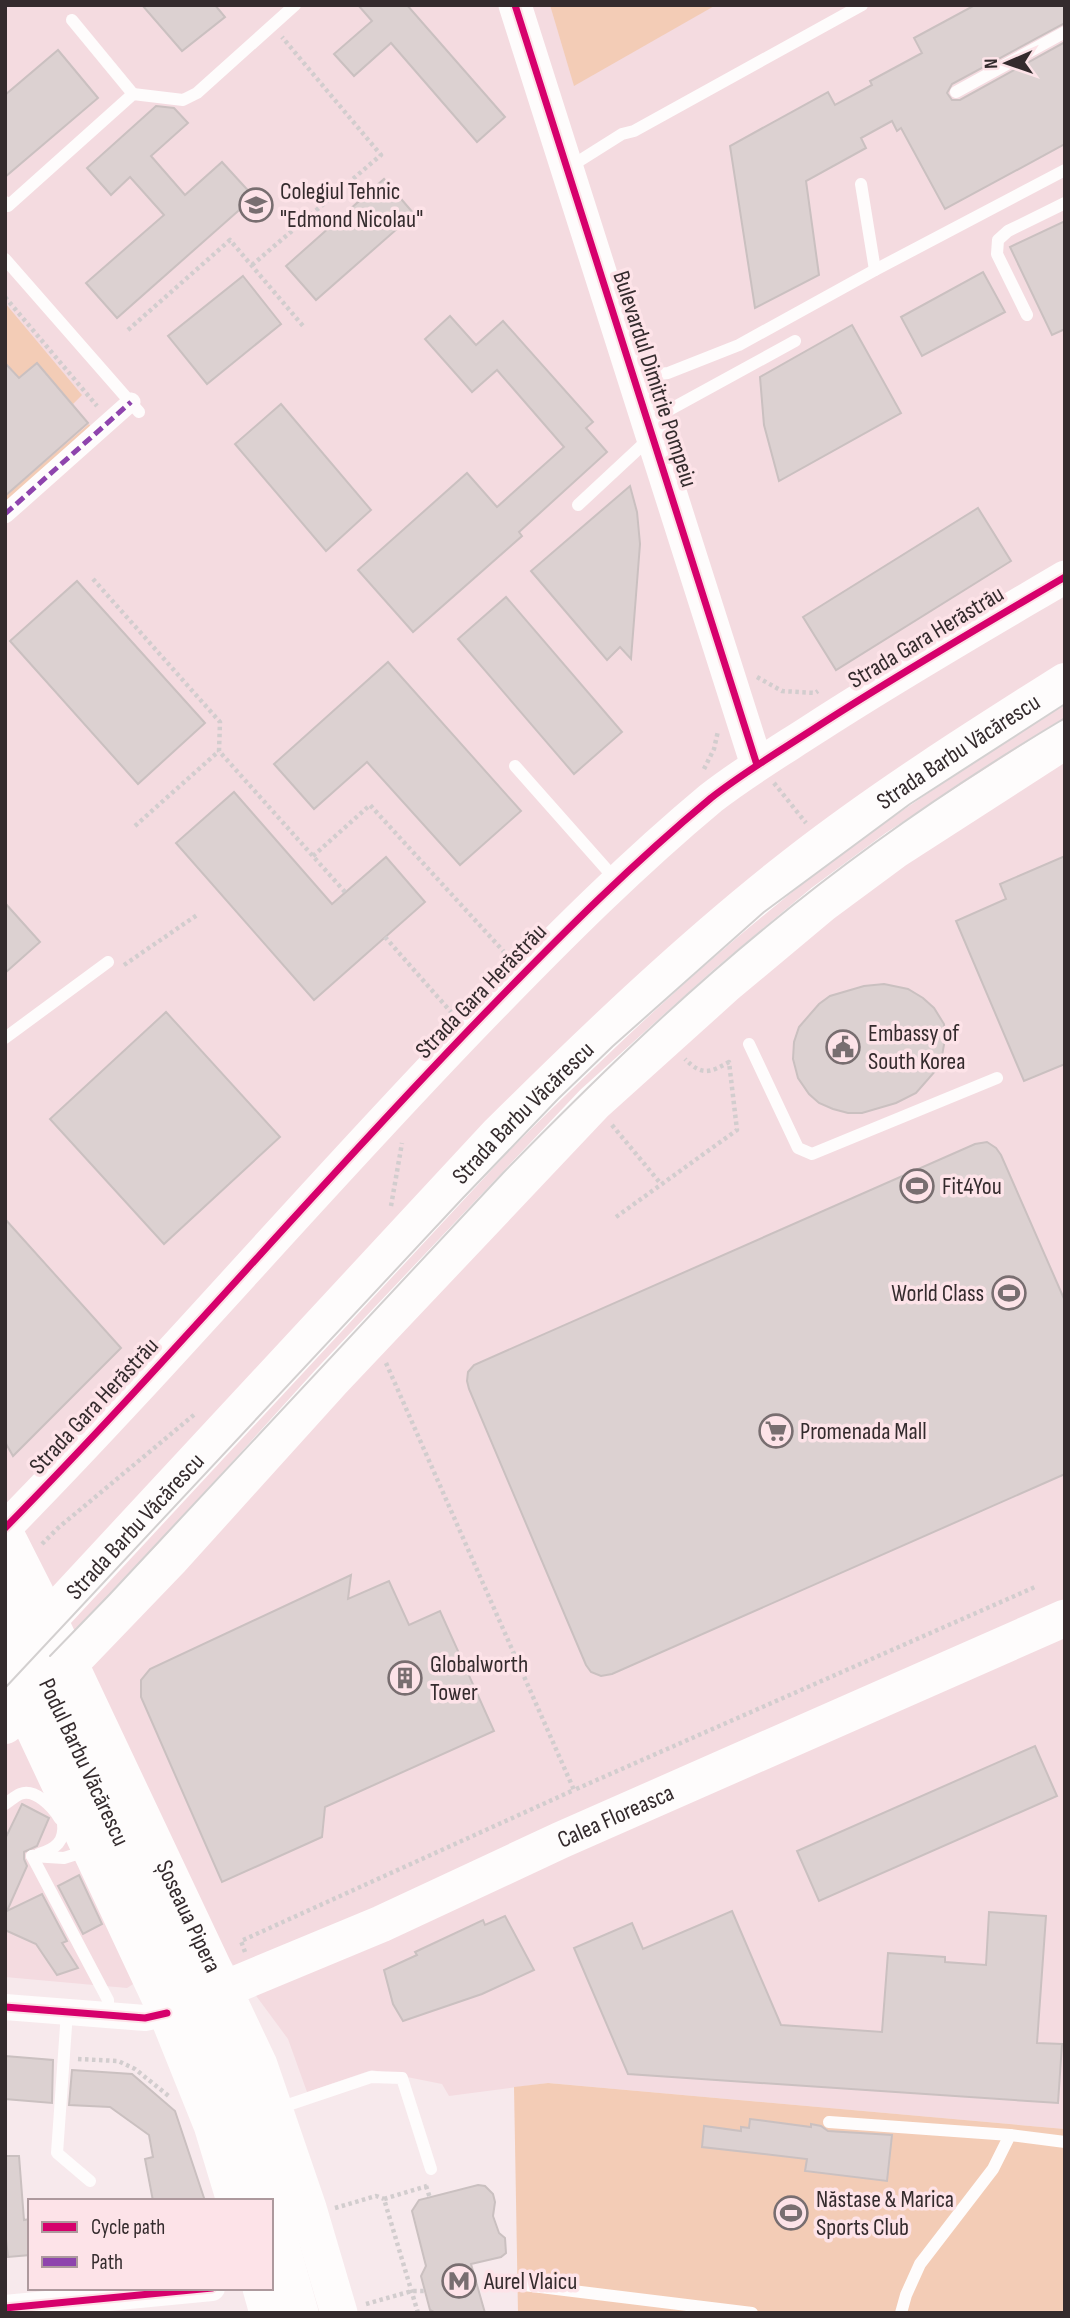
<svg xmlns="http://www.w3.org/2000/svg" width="1070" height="2318" font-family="'Sofia Sans Condensed',sans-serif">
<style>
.built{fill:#f4dbe0}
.green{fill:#f3ccb6}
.building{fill:#dcd1d1;stroke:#cac0c0;stroke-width:2}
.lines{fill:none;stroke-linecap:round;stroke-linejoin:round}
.path{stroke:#d2cdce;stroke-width:4.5;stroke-dasharray:3.5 3.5;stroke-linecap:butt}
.service{stroke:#fefcfc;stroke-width:12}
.pedestrian{stroke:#fefcfc;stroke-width:19}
.minor{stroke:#fefcfc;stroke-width:26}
.tertiary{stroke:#fefcfc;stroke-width:33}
.secondary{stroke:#fefcfc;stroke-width:37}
.primary{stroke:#fefcfc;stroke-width:38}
.tram{stroke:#d3d0d0;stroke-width:2}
.quiet{stroke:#8e44ad;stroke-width:5;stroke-dasharray:10 5;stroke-linecap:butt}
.cycleway-casing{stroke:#fde3e8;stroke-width:11}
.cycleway{stroke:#d6006c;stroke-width:7}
.labels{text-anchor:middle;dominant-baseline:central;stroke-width:7;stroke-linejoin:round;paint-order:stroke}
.poi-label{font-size:24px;fill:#342b2d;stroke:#fde3e8;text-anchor:start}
.street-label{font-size:24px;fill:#342b2d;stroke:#fde3e8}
</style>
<rect width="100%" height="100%" fill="#f7e9ec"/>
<path class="built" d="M5 5H1065V2129L548 2083 449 2096 442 2084 372 2070 307 2092 288 2039 211 1935 127 1988 5 1977Z"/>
<g class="green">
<path d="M550 5H716L574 86Z"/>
<path d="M5 303 82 395 73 404 37 363 19 378 5 363Z"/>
<path d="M89 424 92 429 5 507V496Z"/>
<path d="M548 2083 1065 2129V2313H518L514 2087Z"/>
</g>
<g class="building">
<path d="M142 5H215L225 17 182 51Z"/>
<path d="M358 5H407L505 117 477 142 391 43 354 76 334 54 372 21Z"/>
<path d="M975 5H1065V23L952 84 947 93 952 100H960L1065 42V144L945 209 901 128 897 131 892 121 861 138 866 148 806 181 819 275 755 308 730 146 828 92 835 105 872 85 870 81 922 53 914 38Z"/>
<path d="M58 50 98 98 5 177V95Z"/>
<path d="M156 106 174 108 188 123 151 156 185 195 222 162 254 197 117 318 86 283 164 215 130 177 111 195 87 168Z"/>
<path d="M384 179 414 214 316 300 286 266Z"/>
<path d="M1065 221V329L1052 335 1010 247Z"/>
<path d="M983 272 1005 312 922 356 901 317Z"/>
<path d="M243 276 281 324 207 384 168 336Z"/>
<path d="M450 316 476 345 503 321 593 422 586 428 607 452 519 532 522 536 413 632 358 570 467 473 497 507 564 447 497 370 472 392 425 339Z"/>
<path d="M852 325 901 413 779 481 764 425 760 377Z"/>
<path d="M5 363 19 378 37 363 88 423 5 496Z"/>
<path d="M281 404 371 510 326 551 235 444Z"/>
<path d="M630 486 637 512 640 544 631 659 620 647 607 660 531 571Z"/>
<path d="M978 508 1011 561 836 670 803 617Z"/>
<path d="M77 581 205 723 138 784 10 641Z"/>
<path d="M506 597 622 732 574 774 458 639Z"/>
<path d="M388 662 521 811 460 865 367 762 314 809 274 764Z"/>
<path d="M234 792 332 904 386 857 425 902 314 1000 176 843Z"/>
<path d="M1065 856V1064L1024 1081 956 921 1006 899 1000 884Z"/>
<path d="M5 903 40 942 5 973Z"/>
<path d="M884 984 908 989 923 998 934 1008 944 1024 945 1039 942 1056 937 1069 916 1093 896 1103 862 1113H848L833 1109 819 1103 809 1094 798 1078 793 1059 794 1042 799 1027 819 1004 830 996 864 986Z"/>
<path d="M166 1012 280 1137 164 1244 50 1119Z"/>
<path d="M987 1142 996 1148 1001 1155 1065 1301V1474L612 1674 601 1676 591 1672 586 1665 469 1389 467 1381 468 1372 474 1365 975 1144Z"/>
<path d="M5 1219 121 1348 13 1456 5 1442Z"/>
<path d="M351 1575 348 1599 389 1581 409 1625 440 1611 494 1731 325 1807 322 1837 222 1882 141 1697V1680L150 1669Z"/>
<path d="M1035 1746 1057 1796 819 1901 797 1851Z"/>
<path d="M22 1804 49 1818 37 1846 24 1852V1859L27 1866 7 1911 42 1894 67 1941 62 1943 78 1968 57 1975 36 1944 5 1930V1839Z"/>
<path d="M79 1875 102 1924 83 1934 58 1886Z"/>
<path d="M732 1911 781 2025 882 2032 888 1953 945 1957V1962L986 1965 989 1912 1046 1916 1037 2043 1062 2044 1058 2103 628 2074 574 1948 632 1923 643 1949Z"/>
<path d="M505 1916 534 1970 482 1994 403 2021 393 2004 384 1970 417 1955 415 1952 483 1920 485 1925Z"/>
<path d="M5 2056 53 2060 52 2103 5 2099Z"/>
<path d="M72 2070 132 2074 175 2111 205 2201H153L145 2159 153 2157 149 2135 110 2107 69 2105Z"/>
<path d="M750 2119 811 2127V2124L821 2126 828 2131 892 2135 887 2181 805 2171 807 2159 702 2147 704 2126 741 2131V2127L749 2128Z"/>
<path d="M5 2156H19L24 2220 30 2219V2255L8 2257 5 2230Z"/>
<path d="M478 2185 485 2186 493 2194 495 2202 493 2216 499 2233 505 2238 506 2253 501 2257 471 2264 485 2313H436L430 2310 421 2276 426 2266 412 2211 419 2200Z"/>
</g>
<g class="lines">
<g class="path">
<path d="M252 265 381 155 282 37"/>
<path d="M5 297 97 406"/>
<path d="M128 330 230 240 303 326"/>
<path d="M93 579 220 722 219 751 345 892"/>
<path d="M757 677 782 691 815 693 818 691"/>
<path d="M704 769 714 749 718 731"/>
<path d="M774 783 806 823"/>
<path d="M135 826 219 751"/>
<path d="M313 856 370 805 506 954"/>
<path d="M385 937 451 1012"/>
<path d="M124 965 197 915"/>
<path d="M612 1125 661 1184"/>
<path d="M391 1206 402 1143"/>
<path d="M616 1217 737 1130 729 1062C709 1073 702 1076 685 1059"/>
<path d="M386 1363 574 1790 1035 1587"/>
<path d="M42 1544 58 1528 195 1414"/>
<path d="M245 1952 241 1941 574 1790"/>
<path d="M78 2059 118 2061 135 2069 170 2097"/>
<path d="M426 2186 430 2198"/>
<path d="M335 2208 376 2196 384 2199"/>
<path d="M366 2304 412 2291H427"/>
<path d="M418 2313 384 2199 427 2186"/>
</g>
<g class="service">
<path d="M72 20 133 94"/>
<path d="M956 92 1065 32"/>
<path d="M568 168 622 134 634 131 862 5"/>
<path d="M861 184 875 270"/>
<path d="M5 202 8 206 133 94 183 100 197 93 295 5"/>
<path d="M5 259 139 412"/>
<path d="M1027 315 997 254 998 240 1008 231 1065 203"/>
<path d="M635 377 668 373 739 345 875 270 1065 170"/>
<path d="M649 421 795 341"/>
<path d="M578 505 650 438"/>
<path d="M515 766 616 880"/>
<path d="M5 1038 108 962"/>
<path d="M749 1044 798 1148 812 1154 997 1078"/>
<path d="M5 1804C10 1801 15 1796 20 1794 35 1788 53 1807 60 1819"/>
<path d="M39 1854C56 1849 65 1841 63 1823"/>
<path d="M32 1856 108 2000V2016"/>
<path d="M32 1856 64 1858 86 1851"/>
<path d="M67 2012 57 2153 90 2181"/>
<path d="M276 2109 371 2077 402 2078 431 2169"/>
<path d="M829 2122 1010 2135"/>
<path d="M524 2285 752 2313"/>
<path d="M901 2313 906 2295 920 2264 993 2169 1010 2135 1065 2142"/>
</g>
<path class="pedestrian" d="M5 514 131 402"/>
<g class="minor">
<path d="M5 2007 145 2018 167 2013"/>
<path d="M5 2308 212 2288"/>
</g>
<g class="tertiary">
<path d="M515 5 757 765"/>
<path d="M5 1528C172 1358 326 1176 492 1006 562 934 633 863 711 798 743 773 778 752 812 730 895 676 980 627 1065 577"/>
</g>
<g class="secondary">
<path id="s1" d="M5 1533 49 1620 259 2065 308 2208 339 2313"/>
<path id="s2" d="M5 1596C51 1690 96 1785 139 1880 188 1985 235 2090 268 2201"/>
<path d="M5 1667 167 2013 212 2125 235 2201"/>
<path id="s3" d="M167 2013 381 1924 561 1840 1065 1618"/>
<path d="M271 2210 300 2313"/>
<path d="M261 2288 268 2313"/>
</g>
<g class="primary">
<path id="s4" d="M5 1666 499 1134C595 1039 694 944 801 861 885 796 975 739 1065 682"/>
<path d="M5 1725 69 1664 171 1558 331 1381 594 1103 726 984 823 903 896 849 1065 740"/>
</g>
<g class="tram">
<path d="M50 1656 110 1594 503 1173C587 1087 673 1003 766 927 859 850 961 780 1065 718"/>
<path d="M5 1688 462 1199 558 1099 613 1046 764 912 910 804 1065 704"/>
</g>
<path class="quiet" d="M5 514 131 402"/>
<defs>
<g id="cycleway">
<path d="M515 5 757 765"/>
<path d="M5 1528C172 1358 326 1176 492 1006 562 934 633 863 711 798 743 773 778 752 812 730 895 676 980 627 1065 577"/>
<path d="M5 2007 145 2018 167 2013"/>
<path d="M5 2308 212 2288"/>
</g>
</defs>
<use href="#cycleway" class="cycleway-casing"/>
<use href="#cycleway" class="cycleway"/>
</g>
<defs>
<symbol id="school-ring" viewBox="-11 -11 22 22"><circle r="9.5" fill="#fde3e8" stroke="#786e70" stroke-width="1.5"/><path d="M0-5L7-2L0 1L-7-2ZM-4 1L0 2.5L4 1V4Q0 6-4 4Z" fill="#786e70"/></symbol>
<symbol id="civic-ring" viewBox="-11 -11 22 22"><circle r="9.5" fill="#fde3e8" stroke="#786e70" stroke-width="1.5"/><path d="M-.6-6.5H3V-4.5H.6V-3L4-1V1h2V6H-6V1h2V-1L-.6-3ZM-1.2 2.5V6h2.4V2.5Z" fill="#786e70"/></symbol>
<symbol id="stadium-ring" viewBox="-11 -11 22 22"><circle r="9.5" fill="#fde3e8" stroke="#786e70" stroke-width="1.5"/><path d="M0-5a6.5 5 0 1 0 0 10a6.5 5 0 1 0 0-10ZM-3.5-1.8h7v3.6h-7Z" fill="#786e70"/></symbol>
<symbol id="supermarket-ring" viewBox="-11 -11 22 22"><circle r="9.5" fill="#fde3e8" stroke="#786e70" stroke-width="1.5"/><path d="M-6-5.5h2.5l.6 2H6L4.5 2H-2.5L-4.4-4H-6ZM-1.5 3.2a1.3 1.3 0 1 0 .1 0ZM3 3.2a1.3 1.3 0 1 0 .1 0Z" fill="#786e70"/></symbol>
<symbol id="building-ring" viewBox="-11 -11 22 22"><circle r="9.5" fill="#fde3e8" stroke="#786e70" stroke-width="1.5"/><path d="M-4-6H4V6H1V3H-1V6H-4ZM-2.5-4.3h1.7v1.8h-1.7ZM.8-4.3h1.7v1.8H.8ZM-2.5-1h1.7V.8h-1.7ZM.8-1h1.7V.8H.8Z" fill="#786e70"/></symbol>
<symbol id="metro-ring" viewBox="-11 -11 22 22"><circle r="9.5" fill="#fde3e8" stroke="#786e70" stroke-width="1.5"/><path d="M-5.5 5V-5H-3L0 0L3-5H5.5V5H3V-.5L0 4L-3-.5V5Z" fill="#786e70"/></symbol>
</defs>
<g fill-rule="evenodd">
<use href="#school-ring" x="237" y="186" width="38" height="38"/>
<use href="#civic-ring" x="824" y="1028" width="38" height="38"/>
<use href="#stadium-ring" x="898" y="1167" width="38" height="38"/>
<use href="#stadium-ring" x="990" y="1274" width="38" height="38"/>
<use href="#supermarket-ring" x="757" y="1412" width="38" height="38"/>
<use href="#building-ring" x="386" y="1659" width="38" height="38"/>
<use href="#stadium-ring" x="772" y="2194" width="38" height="38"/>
<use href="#metro-ring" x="440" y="2262" width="38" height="38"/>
</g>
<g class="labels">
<g class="poi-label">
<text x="280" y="191">Colegiul Tehnic<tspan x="280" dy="28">"Edmond Nicolau"</tspan></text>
<text x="868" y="1033">Embassy of<tspan x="868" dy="28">South Korea</tspan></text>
<text x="942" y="1186">Fit4You</text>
<text x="984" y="1293" text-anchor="end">World Class</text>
<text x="800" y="1431">Promenada Mall</text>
<text x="430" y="1664">Globalworth<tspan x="430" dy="28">Tower</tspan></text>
<text x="816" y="2199">Năstase &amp; Marica<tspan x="816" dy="28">Sports Club</tspan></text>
<text x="484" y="2281">Aurel Vlaicu</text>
</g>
<g class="street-label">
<text transform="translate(655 379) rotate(72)">Bulevardul Dimitrie Pompeiu</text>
<text transform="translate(926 637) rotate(-31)">Strada Gara Herăstrău</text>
<text stroke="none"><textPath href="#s4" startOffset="1325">Strada Barbu Văcărescu</textPath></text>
<text transform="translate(481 991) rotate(-46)">Strada Gara Herăstrău</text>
<text stroke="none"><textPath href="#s4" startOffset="758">Strada Barbu Văcărescu</textPath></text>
<text transform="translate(94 1406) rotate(-47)">Strada Gara Herăstrău</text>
<text stroke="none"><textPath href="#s4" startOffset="191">Strada Barbu Văcărescu</textPath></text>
<text stroke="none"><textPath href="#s2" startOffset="184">Podul Barbu Văcărescu</textPath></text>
<text stroke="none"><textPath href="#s3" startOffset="490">Calea Floreasca</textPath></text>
<text stroke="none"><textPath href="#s1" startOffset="425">Șoseaua Pipera</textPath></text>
</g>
</g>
<rect width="1070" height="2318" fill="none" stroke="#342b2d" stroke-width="14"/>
<rect x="28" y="2199" width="245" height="91" fill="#fde3e8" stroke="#ad999d" stroke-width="2"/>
<rect x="42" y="2222" width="35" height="10" fill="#d6006c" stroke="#ad999d" stroke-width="2"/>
<text x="91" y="2234" font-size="21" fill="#342b2d">Cycle path</text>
<rect x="42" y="2257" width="35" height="10" fill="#8e44ad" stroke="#ad999d" stroke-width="2"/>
<text x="91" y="2269" font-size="21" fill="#342b2d">Path</text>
<g transform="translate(1007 63) rotate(268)" stroke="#fde3e8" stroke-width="5" paint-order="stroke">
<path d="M0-5L12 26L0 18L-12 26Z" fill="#342b2d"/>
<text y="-10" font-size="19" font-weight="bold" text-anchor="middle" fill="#342b2d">N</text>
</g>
</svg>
